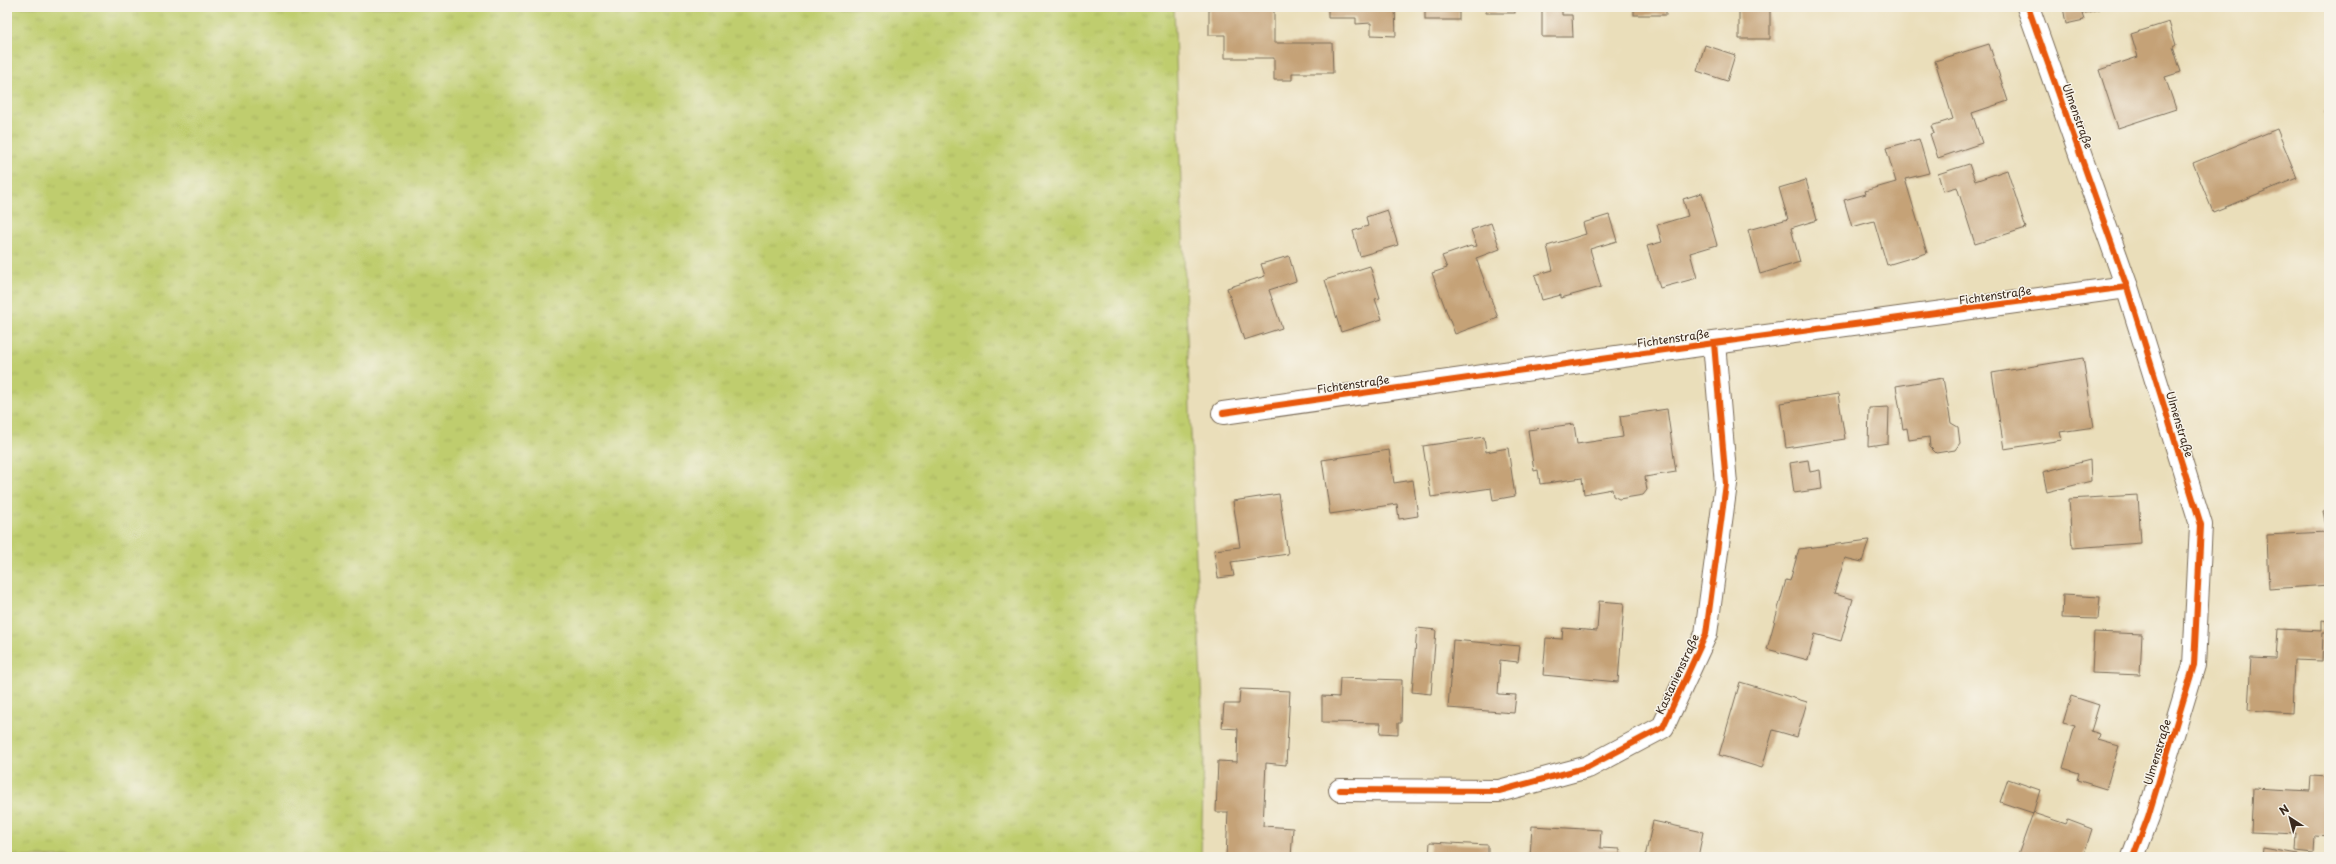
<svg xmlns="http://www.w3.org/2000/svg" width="2336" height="864" font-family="'Playpen Sans',sans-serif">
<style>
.grass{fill:url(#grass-tufts);stroke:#7d7c46}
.building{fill:#c5a277}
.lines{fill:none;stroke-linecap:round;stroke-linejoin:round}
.minor-casing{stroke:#786955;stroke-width:24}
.minor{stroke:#fff;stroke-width:22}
.cycleway-casing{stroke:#f7f3e8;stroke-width:8}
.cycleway{stroke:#e8590c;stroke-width:6}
.labels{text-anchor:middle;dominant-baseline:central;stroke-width:3;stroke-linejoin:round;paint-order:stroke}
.street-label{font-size:11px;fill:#3b2a1e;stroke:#f7f3e8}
</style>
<defs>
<pattern id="grass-tufts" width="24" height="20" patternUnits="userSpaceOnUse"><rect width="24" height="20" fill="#bfcd6e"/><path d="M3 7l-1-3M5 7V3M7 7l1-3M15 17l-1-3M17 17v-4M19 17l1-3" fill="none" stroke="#a5b05f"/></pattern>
</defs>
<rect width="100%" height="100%" fill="#f7f3e8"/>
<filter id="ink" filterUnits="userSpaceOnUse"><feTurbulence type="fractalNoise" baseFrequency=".025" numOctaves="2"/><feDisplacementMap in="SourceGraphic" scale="8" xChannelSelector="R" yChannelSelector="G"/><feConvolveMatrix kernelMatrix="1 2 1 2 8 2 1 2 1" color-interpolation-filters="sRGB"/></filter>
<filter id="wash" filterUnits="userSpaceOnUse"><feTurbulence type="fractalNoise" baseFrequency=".012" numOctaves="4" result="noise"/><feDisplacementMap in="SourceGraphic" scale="16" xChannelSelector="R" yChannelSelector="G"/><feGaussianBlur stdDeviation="0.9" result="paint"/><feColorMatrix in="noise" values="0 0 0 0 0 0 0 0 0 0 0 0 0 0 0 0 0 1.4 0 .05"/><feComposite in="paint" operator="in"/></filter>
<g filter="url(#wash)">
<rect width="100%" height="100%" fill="#eadeba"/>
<path class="grass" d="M7 7H1174L1204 759 1201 857H7Z"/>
<g id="blocks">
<g class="building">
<path d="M1209 7H1274V43H1332L1333 73H1292V80H1274V58H1225V35H1209Z"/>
<path d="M1328 7H1395L1396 36 1371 35V23L1356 24V18H1328Z"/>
<rect x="1425" y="7" width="34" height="13"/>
<rect x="1486" y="7" width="29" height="6"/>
<path d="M1542 7H1562V15H1572L1573 37H1542Z"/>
<rect x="1634" y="7" width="32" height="8"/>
<path d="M1739 7H1788V9H1770V39H1739Z"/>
<path d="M2063 7H2098L2099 9 2082 14 2084 20 2066 24Z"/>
<path d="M2169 22 2176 45 2173 47 2181 72 2165 77 2176 109 2118 128 2099 70 2138 57 2131 34Z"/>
<path d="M1989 44 2008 101 1972 113 1982 143 1938 158 1930 134 1934 133 1931 126 1953 119 1935 61Z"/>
<path d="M1705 45 1735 55 1727 81 1697 71Z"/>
<path d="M2329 110V125L2324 112Z"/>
<path d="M2277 129 2297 178 2213 212 2193 163Z"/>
<path d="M1919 139 1929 173 1905 179 1927 253 1887 265 1874 221 1852 227 1844 200 1866 194 1865 191 1896 182 1886 148Z"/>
<path d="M1969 164 1975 181 2007 170 2026 228 1975 244 1957 187 1943 191 1938 174Z"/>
<path d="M1806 180 1817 220 1791 228 1800 262 1760 274 1748 230 1788 219 1779 188Z"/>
<path d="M1702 193 1717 245 1690 253 1697 278 1660 288 1647 246 1662 242 1657 225 1688 216 1683 199Z"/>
<path d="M1387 210 1398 245 1360 256 1353 231 1368 226 1366 217Z"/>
<path d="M1609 215 1617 241 1590 249 1601 287 1561 298V295L1542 300 1535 275 1553 270 1547 246 1586 234 1583 223Z"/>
<path d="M1491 223 1500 249 1476 258 1498 318 1455 334 1432 273 1447 268 1442 256 1471 246 1472 247 1477 246 1471 230Z"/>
<path d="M1289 256 1296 281 1269 290 1282 328 1244 340 1227 288 1265 276 1261 264Z"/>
<path d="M1370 266 1380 298 1375 299 1382 319 1341 332 1325 280Z"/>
<path d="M2083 358 2094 427 2060 432 2062 440 2004 449 1992 373Z"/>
<path d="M1943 378 1951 423 1958 427 1960 443 1955 450 1936 453 1930 447 1929 437 1909 440 1907 428 1903 429 1896 386Z"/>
<path d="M1838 394 1845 439 1786 448 1780 403Z"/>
<path d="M1889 407 1888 443 1868 446 1869 408Z"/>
<path d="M1667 409 1676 472 1645 477 1647 490 1643 495 1619 499 1613 496 1612 489 1584 494 1582 478 1540 484 1538 470 1534 471 1528 430 1574 424 1577 444 1623 437 1620 416Z"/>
<path d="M1484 437 1486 452 1508 448 1515 496 1493 500 1491 488 1431 497 1423 446Z"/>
<path d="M1389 450 1394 483 1413 480 1418 516 1399 519 1397 504 1330 514 1322 460Z"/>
<path d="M1808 460 1810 472 1820 470 1822 489 1794 493 1790 463Z"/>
<path d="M2090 460 2091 481 2047 492 2043 472Z"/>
<path d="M1279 494 1288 554 1231 562 1234 576 1218 578 1214 550 1240 547 1233 501Z"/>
<path d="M2138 495 2141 543 2072 548 2069 499Z"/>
<path d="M2329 510V526H2326L2323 511Z"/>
<path d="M2326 532 2329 585 2269 589 2267 535Z"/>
<path d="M1869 540 1862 562 1845 558 1834 594 1853 599 1841 641 1815 634 1808 660 1767 649 1786 580 1790 581 1799 549Z"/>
<path d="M2063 595 2100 597 2098 619 2062 618Z"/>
<path d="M1599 601 1624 603 1618 682 1543 675 1546 638 1562 639 1563 628 1597 631Z"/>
<path d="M2322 620 2329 621V633H2323L2322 661 2294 660 2292 713 2248 710 2251 658 2276 659 2278 629 2322 631Z"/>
<path d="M1417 628 1436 630 1431 694 1412 692Z"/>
<path d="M2094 632 2142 634 2140 675 2092 673Z"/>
<path d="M1453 640 1520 646 1518 662 1500 660 1498 694 1516 695 1514 713 1448 708Z"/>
<path d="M1340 678 1402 680 1401 723H1398V734L1380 733 1381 723 1322 722V696L1339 697Z"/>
<path d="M1740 682 1807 702 1797 737 1773 730 1762 768 1719 755Z"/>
<path d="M1240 689 1290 691 1286 765 1266 763 1263 826 1293 828 1291 857H1226L1228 812H1216L1218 761 1237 762 1238 729 1222 728 1224 704H1239Z"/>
<path d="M2071 696 2099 705 2091 731 2100 734 2098 740 2119 746 2106 789 2077 780 2079 773 2063 768 2075 726 2063 723Z"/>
<path d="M2311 776 2329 777V836L2315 835 2314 853 2296 851 2297 834 2251 832 2253 788 2310 791Z"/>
<path d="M2008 779 2040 790 2033 813 2000 802Z"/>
<path d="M2033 813 2066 824 2068 820 2092 829 2083 857 2018 855Z"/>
<path d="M1653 821 1703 832 1698 857H1645Z"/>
<path d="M1532 826 1601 830 1600 848 1620 849V857H1530Z"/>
<path d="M1430 842 1488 845V857H1429Z"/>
<path d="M2263 848 2298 854 2297 857H2262Z"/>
</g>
</g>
</g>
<g filter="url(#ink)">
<use href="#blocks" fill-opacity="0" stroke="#786955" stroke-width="1"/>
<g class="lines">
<defs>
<g id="minor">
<path d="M2028 7 2127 287 2201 525 2194 665 2148 817 2133 857"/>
<path d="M1223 413 1714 343 2127 287"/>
<path d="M1340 790 1499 791 1588 767 1663 727 1706 634 1726 484 1714 343"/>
</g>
</defs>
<use href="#minor" class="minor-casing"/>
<use href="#minor" class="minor"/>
<defs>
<g id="cycleway">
<path d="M2028 7 2127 287 2201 525 2194 665 2148 817 2133 857"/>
<path d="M1223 413 1714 343 2127 287"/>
<path d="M1340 790 1499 791 1588 767 1663 727 1706 634 1726 484 1714 343"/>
</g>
</defs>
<use href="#cycleway" class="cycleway-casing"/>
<use href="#cycleway" class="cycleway"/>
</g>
</g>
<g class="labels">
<g class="street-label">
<text transform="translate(2078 116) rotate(70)">Ulmenstraße</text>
<text transform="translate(1995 295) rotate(-8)">Fichtenstraße</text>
<text transform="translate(1673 338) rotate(-8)">Fichtenstraße</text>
<text transform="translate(1353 384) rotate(-8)">Fichtenstraße</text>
<text transform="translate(2180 424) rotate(73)">Ulmenstraße</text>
<text transform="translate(1677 674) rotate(-65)">Kastanienstraße</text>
<text transform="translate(2157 752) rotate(-73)">Ulmenstraße</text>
</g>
</g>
<rect width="2336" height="864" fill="none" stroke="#f7f3e8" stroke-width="24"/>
<g transform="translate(2290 818) rotate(324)" stroke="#f7f3e8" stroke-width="3" paint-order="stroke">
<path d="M0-3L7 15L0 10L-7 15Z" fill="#3b2a1e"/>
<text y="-6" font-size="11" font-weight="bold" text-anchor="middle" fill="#3b2a1e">N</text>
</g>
</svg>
